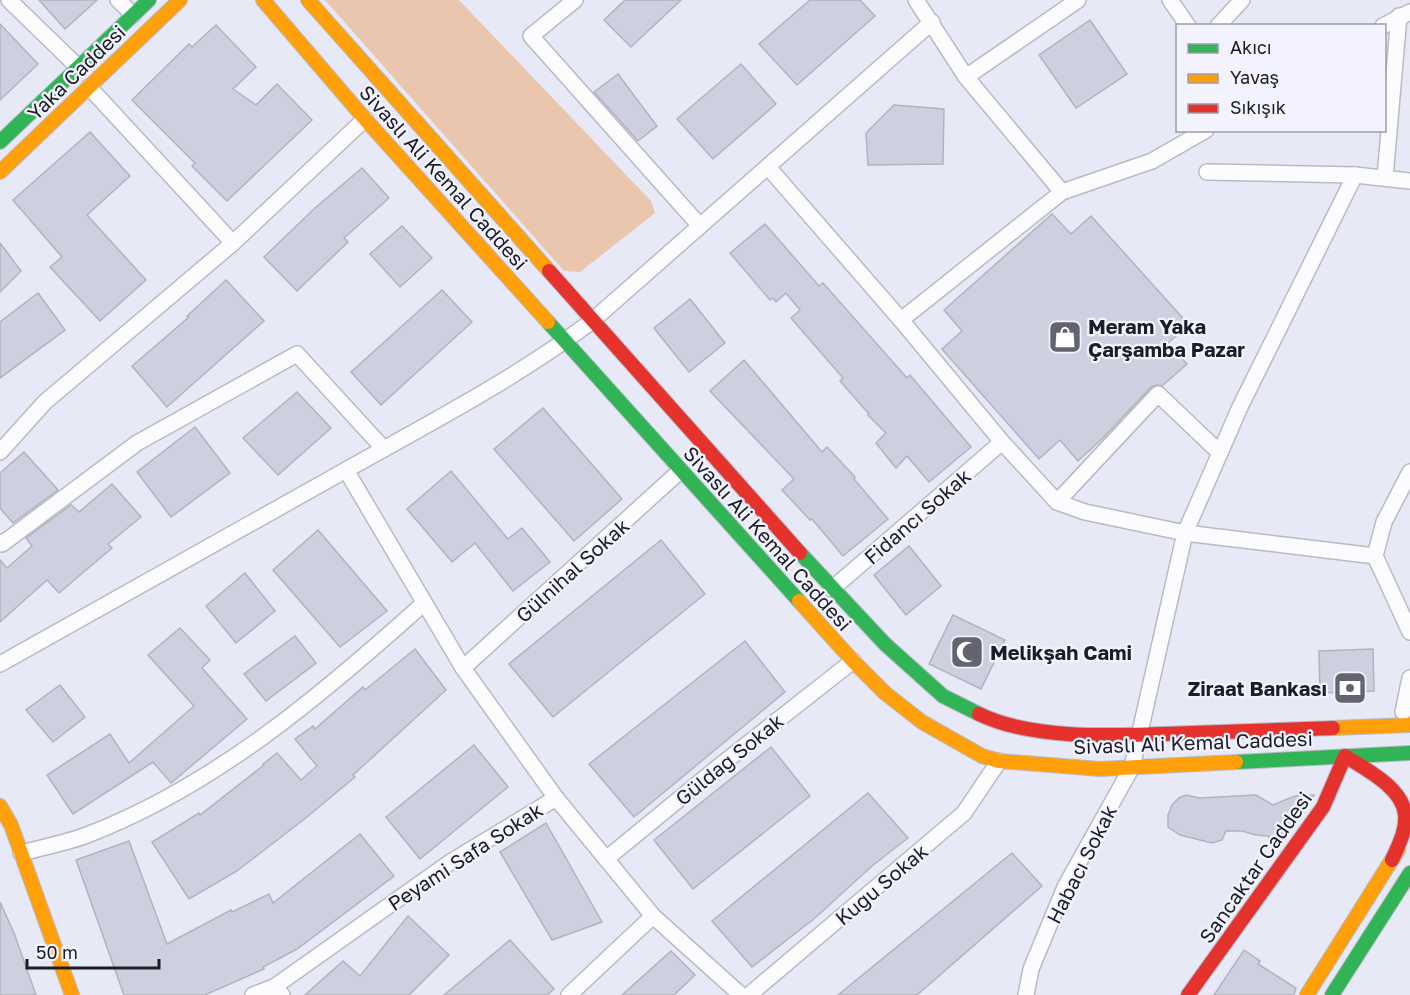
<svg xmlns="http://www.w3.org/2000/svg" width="1410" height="995" font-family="'Golos Text',sans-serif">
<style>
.green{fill:#ebc6af}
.building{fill:#ced0e0;stroke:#b2b3be;stroke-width:1.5}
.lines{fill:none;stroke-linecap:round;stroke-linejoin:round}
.street-casing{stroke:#b9bac6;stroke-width:18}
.fast-casing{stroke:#b9bac6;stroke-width:16}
.slow-casing{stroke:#b9bac6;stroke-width:16}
.jam-casing{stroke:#b9bac6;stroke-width:16}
.street{stroke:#fcfcfe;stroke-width:15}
.fast{stroke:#30b455;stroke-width:14}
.slow{stroke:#ff9f0a;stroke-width:14}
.jam{stroke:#e5322d;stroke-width:14}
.labels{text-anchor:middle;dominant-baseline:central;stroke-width:4.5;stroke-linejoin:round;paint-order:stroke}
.street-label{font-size:20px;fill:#1c1d27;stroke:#f2f3ff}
.poi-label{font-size:20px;font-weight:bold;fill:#1c1d27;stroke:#f2f3ff;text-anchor:start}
</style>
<rect width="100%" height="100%" fill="#e8e9f6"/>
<path class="green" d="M325 0H459L651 201 655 213 580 272 564 271Z"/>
<g class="building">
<path d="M39 0H97L65 29Z"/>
<path d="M625 0H681L631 47 604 20Z"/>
<path d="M810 0H860L875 16 797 85 759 44Z"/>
<path d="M1090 20 1127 74 1076 108 1039 55Z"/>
<path d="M0 24 38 64 0 100Z"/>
<path d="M216 25 256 67 233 89 256 105 277 84 312 120 227 201 192 166 195 163 132 100 189 44 192 47Z"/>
<path d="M741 64 776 104 713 159 677 119Z"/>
<path d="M618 74 657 126 638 141 594 92Z"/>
<path d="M894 105 944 109 943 164 868 165 866 133Z"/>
<path d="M90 132 130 176 87 215 146 280 100 321 50 267 62 257 13 200Z"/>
<path d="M362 168 389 198 344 238 348 242 297 291 264 257 315 208Z"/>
<path d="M1052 214 1071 234 1091 216 1189 325 1168 343 1187 364 1162 386 1156 385 1151 387 1104 437 1078 461 1060 440 1039 459 942 349 962 331 944 310Z"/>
<path d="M765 224 819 286 823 283 907 378 910 375 971 447 929 482 907 456 896 468 876 443 886 433 868 415 869 414 840 381 843 378 791 318 800 310 786 293 776 302 773 298 770 300 730 253Z"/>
<path d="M402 226 432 258 400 287 370 254Z"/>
<path d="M0 243 21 271 0 292Z"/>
<path d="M226 280 264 321 167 407 132 366 189 317 187 316Z"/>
<path d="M442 290 472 322 381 405 351 372Z"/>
<path d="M38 293 65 330 0 378V322Z"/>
<path d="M690 299 725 343 689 372 654 328Z"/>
<path d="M744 360 822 452 827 447 855 477 854 479 888 519 843 556 812 519 810 520 782 490 794 479 710 391Z"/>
<path d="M297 392 331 428 278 475 243 438Z"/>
<path d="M543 408 622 499 574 541 494 449Z"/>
<path d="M195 427 230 473 171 517 137 472Z"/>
<path d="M24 452 58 490 13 523 0 508V473Z"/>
<path d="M451 471 508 539 522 528 550 562 513 591 475 543 452 562 407 509Z"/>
<path d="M112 484 141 517 108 544 112 548 59 593 47 580 0 622V560L7 568 32 546 26 538 71 505 79 512Z"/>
<path d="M318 530 387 611 340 647 273 570Z"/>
<path d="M661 540 705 594 553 717 509 664Z"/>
<path d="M909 546 941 586 906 615 874 575Z"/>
<path d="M245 573 275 611 236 643 206 606Z"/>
<path d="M953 615 1005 640 981 689 929 664Z"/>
<path d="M180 628 210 660 202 668 247 719 171 783 153 762 73 814 47 775 110 734 129 763 194 706 148 655Z"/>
<path d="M295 636 316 663 266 701 244 674Z"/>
<path d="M745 641 785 692 634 817 589 764Z"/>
<path d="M415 649 446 690 353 775 355 777 307 817 237 871 189 899 152 842 199 813 200 815 264 765 263 764 277 753 301 780 317 766 295 739 313 726 315 729 363 687 365 690Z"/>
<path d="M1373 649 1374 691 1320 693 1319 651Z"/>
<path d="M60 685 85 717 53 742 26 710Z"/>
<path d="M474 745 508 787 420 859 386 817Z"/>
<path d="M771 747 810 796 693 889 654 840Z"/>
<path d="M868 793 908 838 872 866 815 918 752 967 712 921Z"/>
<path d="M1186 795 1199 798 1256 795 1273 805 1295 796 1314 795 1293 827 1285 831V838L1281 844 1272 841 1268 836 1256 835 1242 831H1226L1222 840 1212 843 1180 835 1168 827V815L1172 805 1179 798Z"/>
<path d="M546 823 602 922 552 940 500 852Z"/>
<path d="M360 834 394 876 297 949 263 967 264 969 205 995H124L76 860 129 841 167 944 231 910 232 912 269 894 273 903Z"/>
<path d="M1012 853 1042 886 917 995H838Z"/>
<path d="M0 902 14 933 36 995H0Z"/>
<path d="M408 916 449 955 409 995H305L343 961 360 976Z"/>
<path d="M510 940 554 989 547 995H444Z"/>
<path d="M1244 950 1260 961 1258 964 1296 988 1294 995H1214Z"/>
<path d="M671 951 695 975 674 995H622Z"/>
</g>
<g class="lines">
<defs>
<g id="street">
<path d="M9 0 79 68"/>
<path d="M118 0 133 15"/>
<path d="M575 0 531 36 700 226"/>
<path d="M1170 0 1188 26"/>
<path d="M1218 26 1242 0"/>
<path d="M1383 26 1410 12"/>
<path d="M966 77 1078 0"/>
<path d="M89 87 233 243"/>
<path d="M768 167 901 320 1002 442 1057 502 1085 512 1185 533 1375 556"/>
<path d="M1207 172 1355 175 1410 181"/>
<path d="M1385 177 1399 16"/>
<path d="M1062 192 1152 161 1206 130"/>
<path d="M901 320 1062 192 966 77 916 0"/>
<path d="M0 452 45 402 233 243 365 119"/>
<path d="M1410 472 1384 522 1375 556 1410 632"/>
<path d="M1057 502 1158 394 1220 453"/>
<path d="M0 542 2 544 137 443 297 354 384 449"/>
<path d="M832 589 1002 442"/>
<path d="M0 664 346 470"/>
<path d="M463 668 680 471"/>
<path d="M1403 712 1410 678"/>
<path d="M556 798 463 668 346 470C430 423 515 379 592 321L932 22"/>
<path d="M21 853C43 847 66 843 87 835 215 786 323 694 423 604"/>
<path d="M606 859 722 764 853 661"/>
<path d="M653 916 741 995"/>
<path d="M274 987 449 863 556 798 653 916 569 995"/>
<path d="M253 995 274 987 282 995"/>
<path d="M749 995 964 813 999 761"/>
<path d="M1026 995 1031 969 1065 887 1132 767 1185 533 1240 407 1355 175"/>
</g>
<g id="fast">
<path d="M0 142 149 0"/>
<path d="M548 322 799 601"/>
<path d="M800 553 885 644 943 696 979 714"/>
<path d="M1236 762 1410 753"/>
<path d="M1332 995 1410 873"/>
</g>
<g id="slow">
<path d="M263 0 365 119 548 322"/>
<path d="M308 0 549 271"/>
<path d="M0 172 180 0"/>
<path d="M799 601 853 661 885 693 922 722 982 756 999 761 1100 769 1236 762"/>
<path d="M1333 728 1410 725"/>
<path d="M0 806 11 825 72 995"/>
<path d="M1307 995 1398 850"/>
</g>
<g id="jam">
<path d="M549 271 800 553"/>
<path d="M979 714C1036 742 1128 735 1191 733 1239 731 1286 730 1333 728"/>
<path d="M1188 995 1323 807 1345 756C1365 769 1402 787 1405 814 1407 830 1398 846 1392 860"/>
</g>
</defs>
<use href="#street" class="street-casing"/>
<use href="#fast" class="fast-casing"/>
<use href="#slow" class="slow-casing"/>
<use href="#jam" class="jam-casing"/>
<use href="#street" class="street"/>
<use href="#fast" class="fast"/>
<use href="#slow" class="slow"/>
<use href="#jam" class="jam"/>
</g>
<defs>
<symbol id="shop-square" viewBox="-11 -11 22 22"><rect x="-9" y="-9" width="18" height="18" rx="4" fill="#63646f" stroke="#f2f3ff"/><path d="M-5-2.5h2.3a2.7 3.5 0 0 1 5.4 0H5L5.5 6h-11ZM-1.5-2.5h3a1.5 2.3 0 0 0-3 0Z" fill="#fff"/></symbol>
<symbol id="mosque-square" viewBox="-11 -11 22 22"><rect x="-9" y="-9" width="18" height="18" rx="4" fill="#63646f" stroke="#f2f3ff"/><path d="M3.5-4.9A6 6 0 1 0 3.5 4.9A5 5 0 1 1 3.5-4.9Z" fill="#fff"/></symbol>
<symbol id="bank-square" viewBox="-11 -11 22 22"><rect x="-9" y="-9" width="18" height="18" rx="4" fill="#63646f" stroke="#f2f3ff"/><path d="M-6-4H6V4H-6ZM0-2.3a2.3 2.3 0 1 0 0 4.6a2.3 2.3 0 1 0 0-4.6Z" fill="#fff"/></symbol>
</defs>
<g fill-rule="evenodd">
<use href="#shop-square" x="1046" y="318" width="38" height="38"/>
<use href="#mosque-square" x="948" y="633" width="38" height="38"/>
<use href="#bank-square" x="1331" y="669" width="38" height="38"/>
</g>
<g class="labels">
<g class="street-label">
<text transform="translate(76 72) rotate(-44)">Yaka Caddesi</text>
<text transform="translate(444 177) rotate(48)">Sivaslı Ali Kemal Caddesi</text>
<text transform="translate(917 516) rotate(-41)">Fidancı Sokak</text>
<text transform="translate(768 538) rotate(48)">Sivaslı Ali Kemal Caddesi</text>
<text transform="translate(572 570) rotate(-42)">Gülnihal Sokak</text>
<text transform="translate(1193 742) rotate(-2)">Sivaslı Ali Kemal Caddesi</text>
<text transform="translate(729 759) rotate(-39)">Güldağ Sokak</text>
<text transform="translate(465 856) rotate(-33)">Peyami Safa Sokak</text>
<text transform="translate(1081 864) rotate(-63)">Habacı Sokak</text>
<text transform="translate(1255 867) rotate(-55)">Sancaktar Caddesi</text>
<text transform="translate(881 884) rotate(-40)">Kuğu Sokak</text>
</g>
<g class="poi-label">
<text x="1088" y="326">Meram Yaka<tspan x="1088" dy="23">Çarşamba Pazar</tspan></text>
<text x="990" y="652">Melikşah Cami</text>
<text x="1327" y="688" text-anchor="end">Ziraat Bankası</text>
</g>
</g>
<rect x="1176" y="24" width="210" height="108" fill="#f2f3ff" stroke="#9c9da9" stroke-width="1.5"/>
<rect x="1188" y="44" width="30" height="9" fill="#30b455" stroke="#9c9da9" stroke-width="1.5"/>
<text x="1230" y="54" font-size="18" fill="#1c1d27">Akıcı</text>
<rect x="1188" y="74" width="30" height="9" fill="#ff9f0a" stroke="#9c9da9" stroke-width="1.5"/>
<text x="1230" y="84" font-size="18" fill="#1c1d27">Yavaş</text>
<rect x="1188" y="104" width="30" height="9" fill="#e5322d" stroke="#9c9da9" stroke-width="1.5"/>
<text x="1230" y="114" font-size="18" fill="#1c1d27">Sıkışık</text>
<path d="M27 959v9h132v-9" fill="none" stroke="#1c1d27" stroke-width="3"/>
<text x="36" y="959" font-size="18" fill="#1c1d27" stroke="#f2f3ff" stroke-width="4.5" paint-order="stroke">50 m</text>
</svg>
